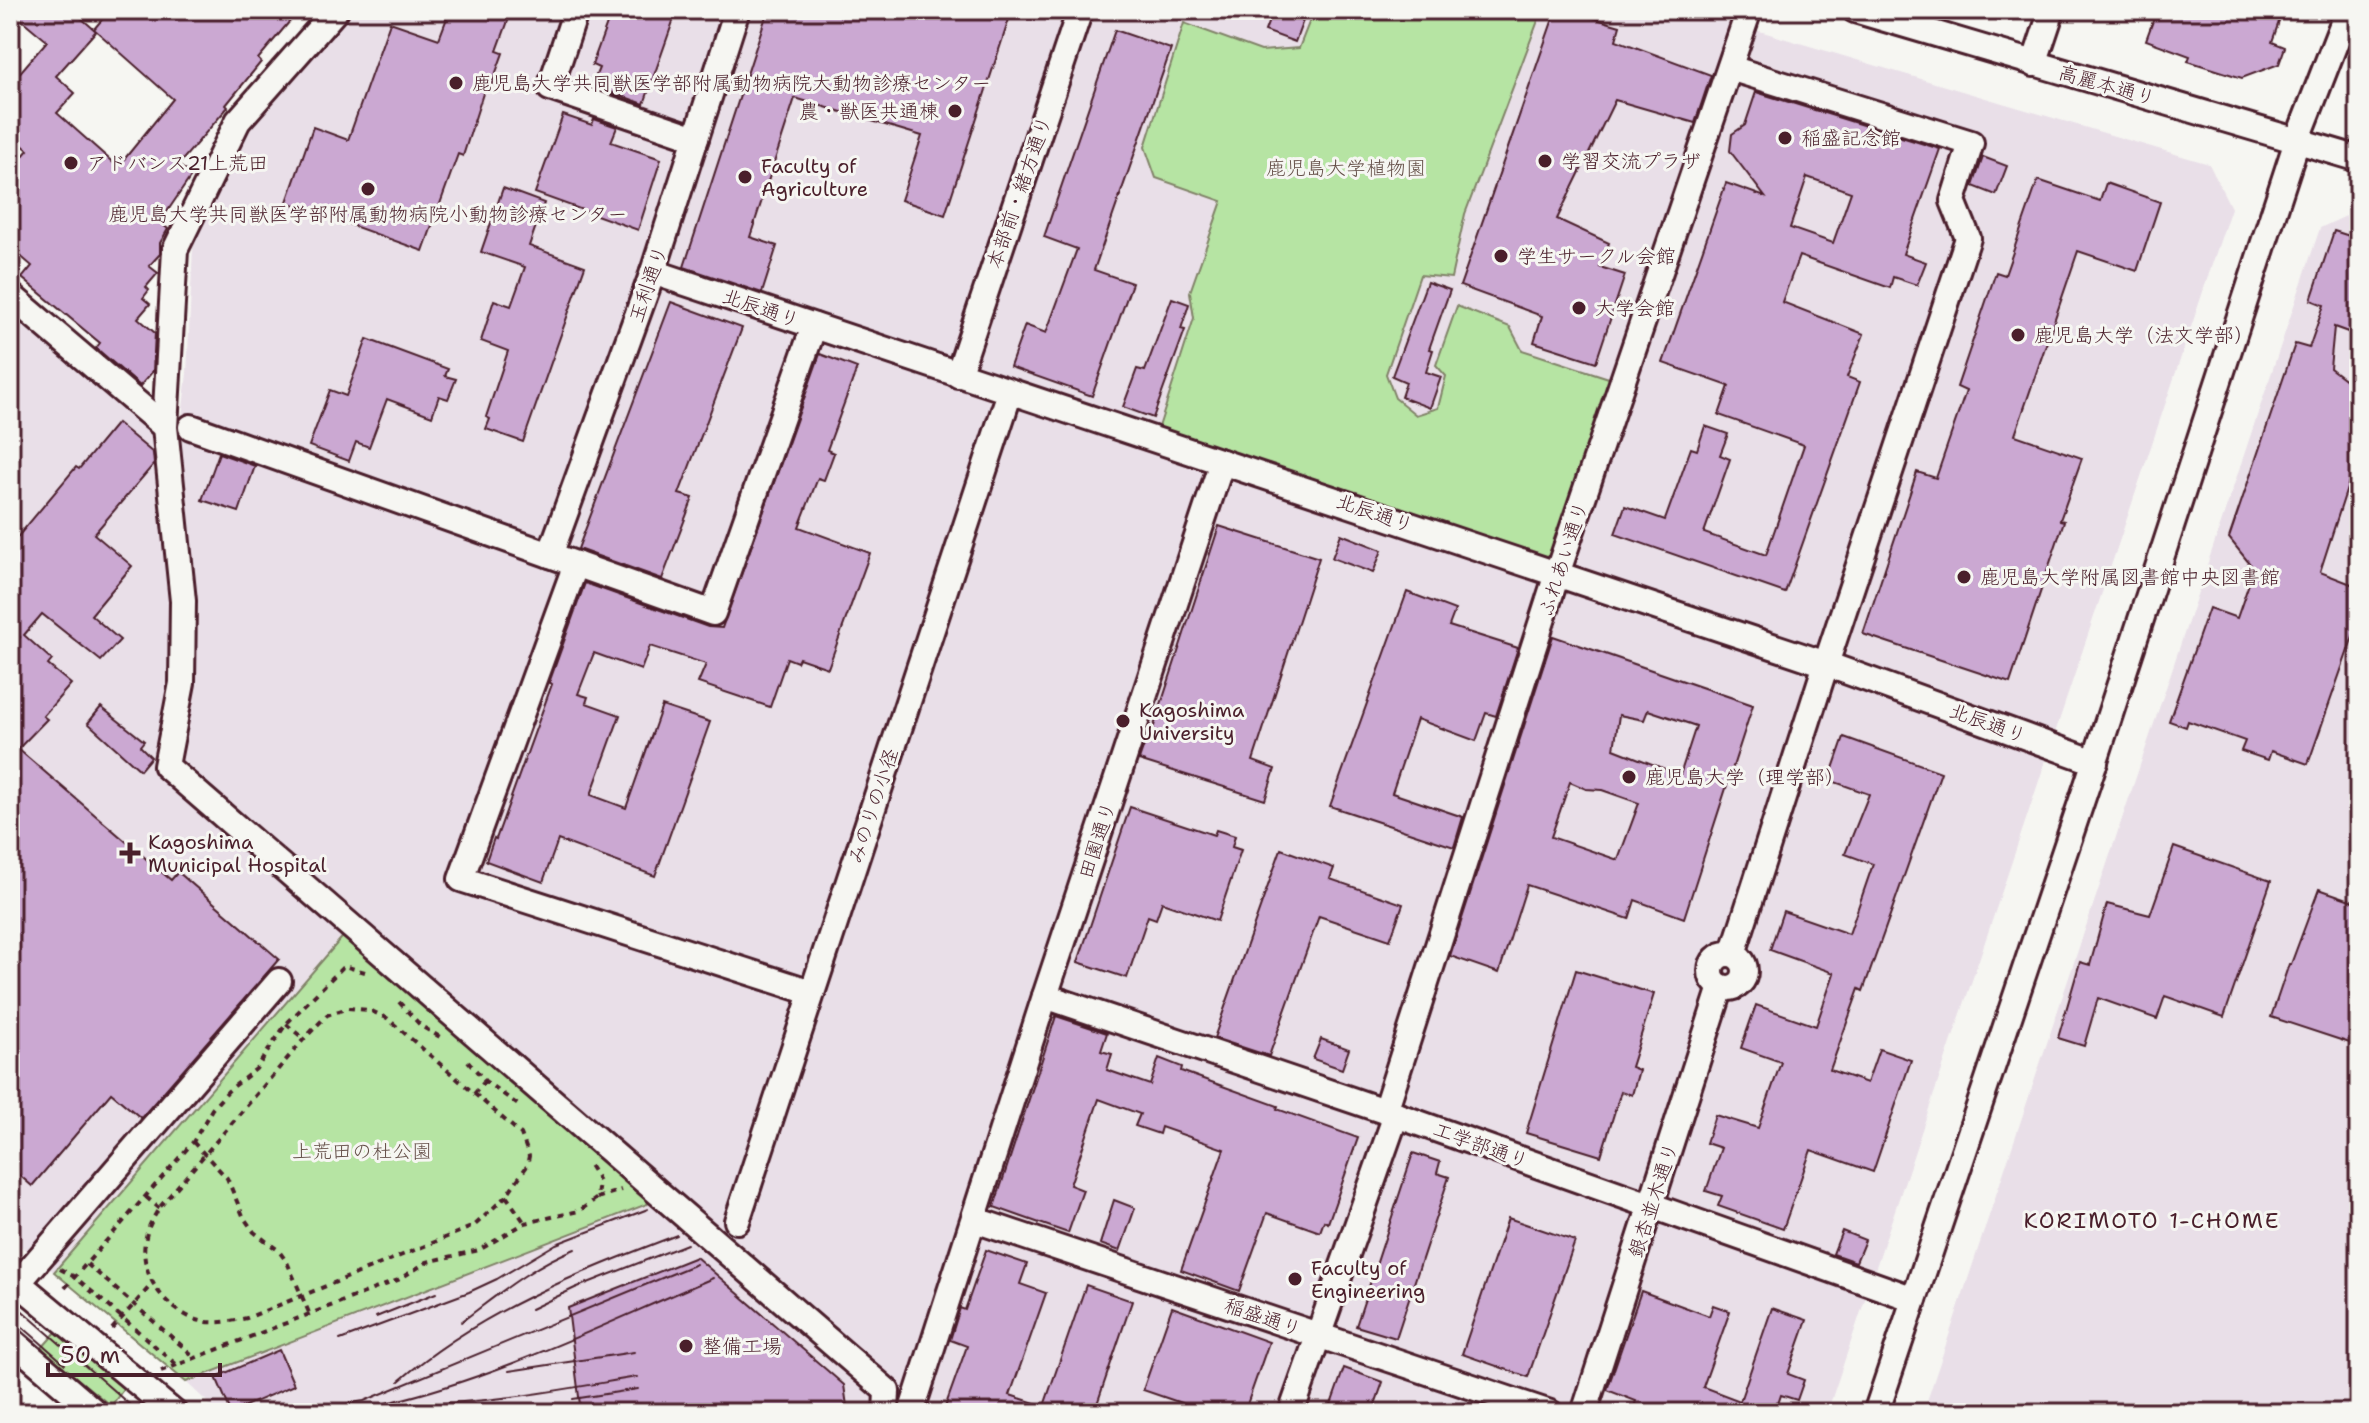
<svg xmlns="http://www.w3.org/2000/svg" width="2369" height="1423" font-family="'Shantell Sans','Klee One',sans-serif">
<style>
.built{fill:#e9dfe8}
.green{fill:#b6e4a3;stroke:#808267;stroke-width:2}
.building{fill:#cba8d2;stroke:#4a1f2b;stroke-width:2;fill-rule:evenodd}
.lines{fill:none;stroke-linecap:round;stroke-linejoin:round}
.minor-casing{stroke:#4a1f2b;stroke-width:30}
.path{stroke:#4a1f2b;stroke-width:4;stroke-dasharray:6 6;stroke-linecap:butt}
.minor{stroke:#f6f6f2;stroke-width:24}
.tram{stroke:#4a1f2b;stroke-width:2}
.poi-dot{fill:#4a1f2b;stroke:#f6f6f2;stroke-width:3}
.labels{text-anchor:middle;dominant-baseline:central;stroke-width:6;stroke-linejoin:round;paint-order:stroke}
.poi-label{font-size:20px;fill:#4a1f2b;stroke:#f6f6f2;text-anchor:start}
.street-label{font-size:20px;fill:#4a1f2b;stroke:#f6f6f2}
.park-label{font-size:20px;fill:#655049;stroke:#f6f6f2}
.neighbourhood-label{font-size:22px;letter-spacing:2px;fill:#4a1f2b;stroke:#f6f6f2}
</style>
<rect width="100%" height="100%" fill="#f6f6f2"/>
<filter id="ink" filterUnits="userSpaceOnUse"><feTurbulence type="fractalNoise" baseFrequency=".0125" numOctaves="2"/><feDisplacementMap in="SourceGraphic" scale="16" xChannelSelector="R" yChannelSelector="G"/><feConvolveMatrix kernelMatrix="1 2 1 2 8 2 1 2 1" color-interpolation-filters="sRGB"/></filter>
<g filter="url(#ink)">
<g class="built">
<path d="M352 10H1688L2209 164 2231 208 1827 1413H893L894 1386 179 764 194 678 198 603 191 567 180 434 187 373 193 247 251 124Z"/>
<path d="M2359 210V1413H1923L2320 228Z"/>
<path d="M10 307 161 437 174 607 170 682 156 773 346 933 54 1272 10 1238Z"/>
<path d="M655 1201 881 1394 880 1413H219L186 1382Z"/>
</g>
<g class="green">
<path d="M1314 10H1542L1465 214 1451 278 1420 275 1386 374 1395 398 1416 415 1438 408 1446 376 1436 365 1457 306 1510 327 1522 350 1618 381 1551 560 1159 427 1194 318 1190 292 1222 201 1156 178 1145 147 1184 23 1261 51 1299 48Z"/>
<path d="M346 933 655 1201 186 1382 54 1272Z"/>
<path d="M57 1331 125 1387 111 1406 41 1349Z"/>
</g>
<g class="building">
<path d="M10 10H72L96 31 56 76 75 93 57 113 118 167 173 99 94 29 110 10H277L290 21 258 59 261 62 226 105 228 107 178 165 192 175 160 222 168 229 160 243V254L149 266 158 273 146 287 149 290 143 298 150 304 138 318 155 333 153 371 140 386 96 348 100 343 22 278 32 266 10 247V171L28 150 10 134V84L47 41Z"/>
<path d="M450 10H512L497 51 503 53 491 86 486 84 463 156 458 154 423 251 287 202 313 127 348 140 390 22 439 39Z"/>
<path d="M612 10H677L644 104 592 85 599 68 592 65Z"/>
<path d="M768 10H855L870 15 871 10H1012L945 215 901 200 922 136 795 98 750 237 777 246 762 293 684 267Z"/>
<path d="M1273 10H1307L1295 42 1265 31Z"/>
<path d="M1556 10H1566L1620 26 1616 40 1711 75 1695 123 1615 100 1557 219 1609 243 1600 267 1625 275 1596 362 1534 342 1542 316 1460 286Z"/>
<path d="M2157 10H2283L2272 42 2285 47 2279 64 2242 78 2188 61 2190 56 2146 40Z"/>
<path d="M1115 30 1171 49 1094 270 1132 283 1092 396 1010 367 1025 325 1046 333 1077 249 1044 237Z"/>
<path d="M1756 92 1940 149 1903 254 1926 262 1917 285 1893 277 1890 288 1799 256 1782 302 1864 334 1847 377 1860 382 1785 593 1615 534 1625 506 1665 520 1691 448 1697 450 1705 426 1728 434 1720 455 1730 459 1704 533 1766 555 1804 445 1719 415 1729 386 1663 363 1726 183 1765 197 1730 151 1732 134 1745 125ZM1807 177 1851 192 1833 243 1790 228Z"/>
<path d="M563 115 592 125 594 119 617 127 611 142 661 159 638 230 535 193Z"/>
<path d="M1983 157 2007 166 1996 195 1973 186Z"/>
<path d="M2038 180 2100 201 2106 183 2160 202 2137 271 2078 251 2015 435 2082 458 2060 520 2064 521 2010 683 1863 634 1917 472 1936 478 1966 391 1957 387 1996 272 2005 275Z"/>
<path d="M503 188 544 203 529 246 585 266 523 442 486 429 490 419 486 417 508 351 481 341 494 300 511 306 525 267 481 252Z"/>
<path d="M2334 231 2359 239V336L2334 327 2330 368 2359 390V451L2320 572 2359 587V619L2308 764 2271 751 2268 760 2241 751 2245 741 2188 721 2186 727 2169 721 2209 608 2237 618 2254 569 2229 538 2295 344 2309 348 2324 305 2311 300Z"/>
<path d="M1427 282 1450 290 1429 349 1433 350 1426 372 1441 377 1430 408 1401 397 1406 382 1392 376Z"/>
<path d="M1172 298 1189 304 1181 329 1185 330 1153 418 1123 407 1137 369 1145 371Z"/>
<path d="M671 302 742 328 679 494 693 498 662 579 578 549Z"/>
<path d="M367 339 448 369 445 376 456 379 448 399 439 396 432 416 387 399 369 447 356 442 349 461 309 446 330 390 346 396Z"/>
<path d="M820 354 857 368 827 450 834 453 824 480 818 478 799 527 870 553 828 668 799 658 797 662 787 658 770 707 698 683 706 664 650 646 641 670 594 653 578 694 588 697 586 703 620 715 591 795 626 808 662 706 710 722 655 876 558 840 543 882 486 861 494 838 496 839 552 684 549 683 585 583 708 627 722 628Z"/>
<path d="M117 423 153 453 154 464 94 534 132 566 91 615 120 640 101 661 42 614 24 635 52 660 48 665 71 684 43 716 47 719 18 749 171 880 178 872 279 959 141 1118 111 1093 32 1186 10 1167V649L20 637 10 627V546L76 467 79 469Z"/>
<path d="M219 453 255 466 239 512 202 500Z"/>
<path d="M1219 526 1319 558 1253 761 1275 769 1265 800 1139 760 1150 728 1153 729Z"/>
<path d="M1341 534 1382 550 1373 573 1332 558Z"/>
<path d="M1407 592 1455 610 1449 626 1518 648 1496 716 1486 713 1476 741 1417 719 1392 793 1463 817 1454 847 1330 806Z"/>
<path d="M1553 636 1753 705 1684 918 1635 900 1629 919 1527 885 1499 973 1450 956ZM1648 710 1696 726 1680 775 1614 749 1619 715 1644 720ZM1570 782 1586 789 1602 790 1639 803 1618 860 1551 837Z"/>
<path d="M101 707 144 741 140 746 151 757 140 770 88 723Z"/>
<path d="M1844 737 1941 772 1863 991 1859 989 1830 1070 1867 1083 1879 1049 1911 1060 1873 1172 1811 1150 1783 1229 1718 1206 1722 1196 1706 1191 1721 1148 1706 1143 1715 1115 1758 1128 1781 1062 1741 1048 1756 1005 1816 1026 1834 973 1770 950 1783 911 1849 934 1873 864 1845 854 1869 794 1829 780Z"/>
<path d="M1130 807 1214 835 1216 830 1235 836 1232 847 1241 850 1217 921 1162 902 1156 919 1148 916 1127 978 1078 962Z"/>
<path d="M2174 847 2271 881 2224 1017 2165 996 2157 1019 2098 998 2084 1046 2058 1038 2080 962 2090 965 2107 904 2150 915Z"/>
<path d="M1281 849 1334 868 1330 879 1403 904 1390 940 1319 916 1269 1056 1214 1038Z"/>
<path d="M2319 889 2359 903V1046L2271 1017 2289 964H2291Z"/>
<path d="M1576 970 1654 994 1631 1067 1639 1070 1632 1095 1621 1091 1601 1156 1526 1133Z"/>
<path d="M1056 1016 1107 1033 1101 1051 1112 1054 1107 1070 1150 1085 1159 1058 1182 1067 1181 1071 1278 1106 1277 1109 1358 1138 1328 1223 1324 1221 1320 1232 1267 1213 1239 1291 1181 1270 1224 1149 1161 1127 1159 1134 1135 1126 1140 1114 1099 1099 1070 1185 1083 1190 1068 1233 994 1207Z"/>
<path d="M1321 1039 1349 1049 1342 1069 1313 1059Z"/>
<path d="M1413 1153 1440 1162 1437 1173 1449 1177 1396 1338 1356 1326Z"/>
<path d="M1114 1200 1135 1208 1120 1251 1100 1244Z"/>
<path d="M1508 1218 1575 1241 1528 1377 1462 1354Z"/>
<path d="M1842 1231 1865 1240 1856 1262 1833 1254Z"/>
<path d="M986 1250 1027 1264 1020 1284 1046 1293 1010 1395 1044 1406 1086 1285 1132 1301 1094 1413H943L967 1346 950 1340 960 1308 965 1310Z"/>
<path d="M696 1257 844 1385 848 1413H581L568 1308Z"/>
<path d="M1641 1291 1709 1316 1713 1305 1730 1311 1703 1387 1740 1401 1772 1308 1807 1320 1788 1374 1804 1380 1797 1400 1781 1395 1775 1413H1674L1655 1406 1652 1413H1645L1633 1409 1636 1401 1607 1390Z"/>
<path d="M1172 1307 1269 1342 1244 1413H1181L1184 1404 1143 1390Z"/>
<path d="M279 1350 294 1385 231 1412 216 1377Z"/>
<path d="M1344 1368 1383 1382 1372 1413H1328Z"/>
</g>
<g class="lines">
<defs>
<g id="minor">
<path d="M336 10 238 121 175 250 165 427 183 601 182 683 166 766 887 1391 886 1413"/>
<path d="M576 10 550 88 696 138"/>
<path d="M1855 10 2359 159"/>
<path d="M2034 64 2052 10"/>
<path d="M1730 68 1971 143 1953 201 1968 238 1826 664 1733 954"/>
<path d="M653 272 1826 664 2095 762"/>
<path d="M10 295 165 427"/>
<path d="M958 375 1080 10"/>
<path d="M191 427 713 613 814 326"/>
<path d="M550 555 653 272 737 10"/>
<path d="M576 564 461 879 811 992"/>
<circle cx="1728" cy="971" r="17"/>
<path d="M1045 996 1396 1115 1914 1299"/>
<path d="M1385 1111 1557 574 1749 10"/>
<path d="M975 1220 1550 1413"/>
<path d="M737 1221 1010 392"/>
<path d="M10 1276 174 1413"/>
<path d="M18 1283 279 981"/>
<path d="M10 1339 96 1413"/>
<path d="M911 1413 1045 996 1222 462"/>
<path d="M1291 1413 1396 1115"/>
<path d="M1584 1413 1721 987"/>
<path d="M1876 1413 2088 782 2297 141 2348 10"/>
</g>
</defs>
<use href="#minor" class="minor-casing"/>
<g class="path">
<path d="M399 1002 421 1026 440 1037"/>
<path d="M348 1008 369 1010 387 1018 521 1134 529 1156 527 1166 506 1196 474 1226 247 1318C231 1321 214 1325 197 1320 164 1309 137 1272 146 1237 148 1226 154 1217 159 1208L304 1039 327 1015Z"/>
<path d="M286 1024 304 1039"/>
<path d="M468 1061 485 1081 521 1107"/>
<path d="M474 1094 485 1081"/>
<path d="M193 1142 227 1178 244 1218 254 1232 278 1250 287 1262 310 1315"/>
<path d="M506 1196 525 1223"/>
<path d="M146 1197 159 1208"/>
<path d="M597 1198 621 1190"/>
<path d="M87 1264 196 1358"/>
<path d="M60 1269 75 1277 177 1365 398 1280 427 1262 479 1250 525 1223 579 1211 597 1198 599 1181 589 1165"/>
<path d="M65 1288 193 1142 212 1109 228 1091 256 1069 286 1024 344 966 365 972"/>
<path d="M112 1329 152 1284"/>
<path d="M161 1371 177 1365"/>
</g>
<use href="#minor" class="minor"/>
<g class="tram">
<path d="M10 1300 139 1413"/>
<path d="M531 1309 575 1288 687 1244"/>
<path d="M10 1316 65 1364"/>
<path d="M376 1317 436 1293"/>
<path d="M461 1322C496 1296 533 1265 575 1249"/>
<path d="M340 1340 469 1292 497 1279 556 1244 648 1209"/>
<path d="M509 1371 634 1352"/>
<path d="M399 1381C480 1311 578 1273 677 1235"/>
<path d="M573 1399 638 1389"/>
<path d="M386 1403C499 1377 606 1323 713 1278"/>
<path d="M415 1404C489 1404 564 1389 637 1377"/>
<path d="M459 1408 491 1413"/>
<path d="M291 1413 364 1401 696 1264"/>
<path d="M573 1413 640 1404"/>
</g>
</g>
</g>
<g class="poi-dot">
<circle cx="456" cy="83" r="8"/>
<circle cx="955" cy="111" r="8"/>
<circle cx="1785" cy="138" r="8"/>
<circle cx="1545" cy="161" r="8"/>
<circle cx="71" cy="163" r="8"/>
<circle cx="745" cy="177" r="8"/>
<circle cx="368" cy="189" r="8"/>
<circle cx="1501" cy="256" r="8"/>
<circle cx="1579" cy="308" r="8"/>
<circle cx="2018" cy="335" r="8"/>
<circle cx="1964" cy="577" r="8"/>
<circle cx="1123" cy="721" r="8"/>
<circle cx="1629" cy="777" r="8"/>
<path d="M126 841h8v8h8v8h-8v8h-8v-8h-8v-8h8z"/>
<circle cx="1295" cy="1279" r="8"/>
<circle cx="686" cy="1346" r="8"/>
</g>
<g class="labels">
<g class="poi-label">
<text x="472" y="83">鹿児島大学共同獣医学部附属動物病院大動物診療センター</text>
<text x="939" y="111" text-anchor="end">農・獣医共通棟</text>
<text x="1801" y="138">稲盛記念館</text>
<text x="1561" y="161">学習交流プラザ</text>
<text x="87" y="163">アドバンス21上荒田</text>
<text x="761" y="166">Faculty of<tspan x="761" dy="23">Agriculture</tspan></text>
<text x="368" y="214" text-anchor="middle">鹿児島大学共同獣医学部附属動物病院小動物診療センター</text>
<text x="1517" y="256">学生サークル会館</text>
<text x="1595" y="308">大学会館</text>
<text x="2034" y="335">鹿児島大学（法文学部）</text>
<text x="1980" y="577">鹿児島大学附属図書館中央図書館</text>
<text x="1139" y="710">Kagoshima<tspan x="1139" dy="23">University</tspan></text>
<text x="1645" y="777">鹿児島大学（理学部）</text>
<text x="148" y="842">Kagoshima<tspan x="148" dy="23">Municipal Hospital</tspan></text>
<text x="1311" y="1268">Faculty of<tspan x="1311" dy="23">Engineering</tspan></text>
<text x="702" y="1346">整備工場</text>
</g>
<g class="street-label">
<text transform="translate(2107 85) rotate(16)">高麗本通り</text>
<text transform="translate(1019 192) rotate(-71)">本部前・緒方通り</text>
<text transform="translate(648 284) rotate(-71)">玉利通り</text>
<text transform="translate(761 308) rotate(19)">北辰通り</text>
<text transform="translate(1375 513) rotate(19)">北辰通り</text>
<text transform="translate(1563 559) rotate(-72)">ふれあい通り</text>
<text transform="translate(1988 723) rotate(20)">北辰通り</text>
<text transform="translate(873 806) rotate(-72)">みのりの小径</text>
<text transform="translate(1097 840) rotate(-72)">田園通り</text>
<text transform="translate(1481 1145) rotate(20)">工学部通り</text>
<text transform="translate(1653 1200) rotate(-72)">銀杏並木通り</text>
<text transform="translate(1263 1317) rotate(19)">稲盛通り</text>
</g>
<g class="park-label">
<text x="1346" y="168">鹿児島大学植物園</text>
<text x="362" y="1151">上荒田の杜公園</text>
</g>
<g class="neighbourhood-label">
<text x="2152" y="1220">KORIMOTO 1-CHOME</text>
</g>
</g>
<rect width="2369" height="1423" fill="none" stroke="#f6f6f2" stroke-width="40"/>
<rect x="20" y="20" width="2329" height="1383" fill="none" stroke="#4a1f2b" stroke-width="3" filter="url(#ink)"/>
<path d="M48 1363v12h172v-12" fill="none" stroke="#4a1f2b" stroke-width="4"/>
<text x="60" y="1363" font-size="24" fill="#4a1f2b" stroke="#f6f6f2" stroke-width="6" paint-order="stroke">50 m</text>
</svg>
